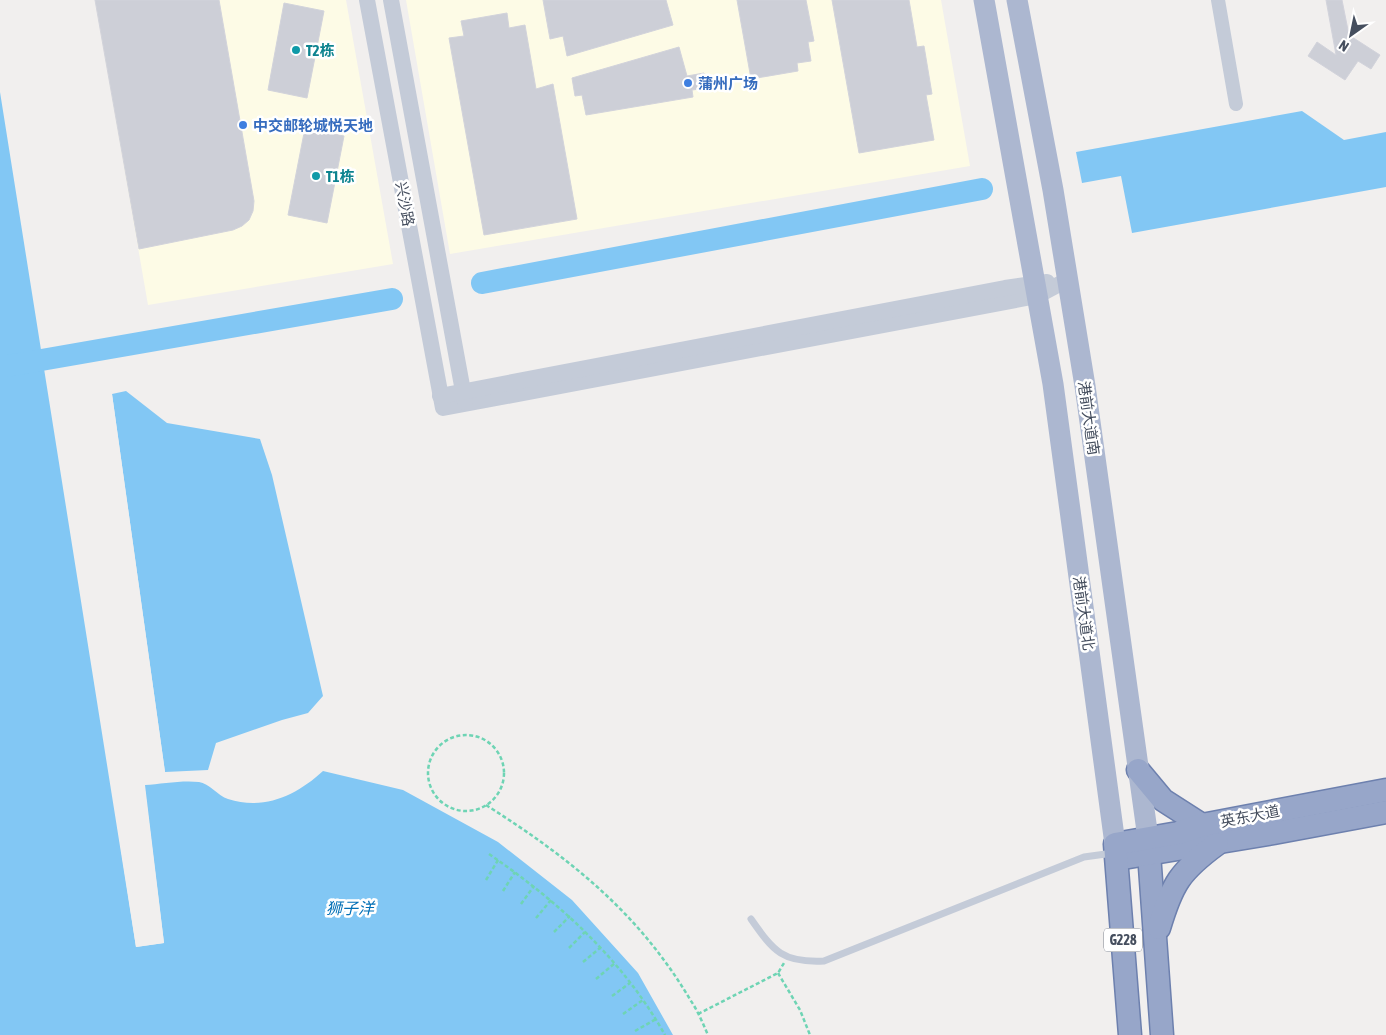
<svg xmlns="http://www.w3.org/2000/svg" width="1386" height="1035" font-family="'Asap Condensed','Noto Sans SC',sans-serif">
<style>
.commercial{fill:#fdfbe6}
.water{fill:#82c7f4}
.pier{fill:#f1efee}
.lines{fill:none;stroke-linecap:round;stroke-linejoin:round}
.river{stroke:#82c7f4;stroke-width:22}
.building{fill:#cdcfd7;stroke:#d2d3db}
.trunk-casing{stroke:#6d80ae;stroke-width:25}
.path{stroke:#6ed4b4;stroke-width:2.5;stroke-dasharray:4 2.5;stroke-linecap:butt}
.service{stroke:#c4cbd8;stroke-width:7}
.minor{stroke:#c4cbd8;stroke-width:14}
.tertiary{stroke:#c4cbd8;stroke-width:16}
.primary{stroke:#acb7d0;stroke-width:21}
.trunk{stroke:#97a6c9;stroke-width:22}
.culture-dot{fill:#0f9aa8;stroke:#fff;stroke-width:2}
.shop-dot{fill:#3f7fe0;stroke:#fff;stroke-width:2}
.labels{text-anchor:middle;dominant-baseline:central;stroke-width:5;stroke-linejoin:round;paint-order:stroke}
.shield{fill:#fff;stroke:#7d838e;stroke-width:1}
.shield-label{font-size:14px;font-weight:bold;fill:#454e5e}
.culture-label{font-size:15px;font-weight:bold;fill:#0d838f;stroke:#fff;text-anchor:start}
.shop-label{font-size:15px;font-weight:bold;fill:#366cbe;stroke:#fff;text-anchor:start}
.street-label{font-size:15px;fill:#454e5e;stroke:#fff}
.water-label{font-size:16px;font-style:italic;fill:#006fb6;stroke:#fff}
</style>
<rect width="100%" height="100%" fill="#f1efee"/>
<g class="commercial">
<path d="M95 0H346L393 264 148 305Z"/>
<path d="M406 0H941L970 166 450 254Z"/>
</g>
<g class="water">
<path d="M0 92 136 947 164 943 145 785C161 784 182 780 199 782 209 783 218 796 228 799 264 811 297 795 323 771L403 790 498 842 572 900 638 973 673 1035H0Z"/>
<path d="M1302 111 1344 140 1386 132V187L1132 233 1121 176 1082 183 1076 152Z"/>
<path d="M126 391 167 423 260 439 272 475 323 696 308 713 282 720 216 743 208 770 165 772 112 394Z"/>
</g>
<g class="pier">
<path d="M112 391V394L165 772H163L110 394Z"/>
<path d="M76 555 138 944 161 941 142 785 144 782 164 943 136 947Z"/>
</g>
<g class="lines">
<g class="river">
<path d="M482 283 982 189"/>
<path d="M0 366H7L392 299"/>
</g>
</g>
<g class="building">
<path d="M95 0H219L254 201 253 211 249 220 242 226 233 230 139 249Z"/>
<path d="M543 0H666L673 25 567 56 563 36 550 39Z"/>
<path d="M737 0H806L814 41 808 42 811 61 797 63 798 71 751 79Z"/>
<path d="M832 0H909L917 47 924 46 932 94 926 95 934 140 859 153Z"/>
<path d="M1326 0H1342L1349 35 1380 55 1371 69 1358 61 1345 80 1308 56 1317 42 1336 55Z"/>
<path d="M284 3 324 11 307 98 268 90Z"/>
<path d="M507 13 509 28 525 25 536 89 553 84 577 219 484 235 449 38 464 36 461 21Z"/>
<path d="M679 47 687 76 704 73 707 88 692 90 693 97 586 115 582 95 575 96 572 78Z"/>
<path d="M305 128 344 136 327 223 288 215Z"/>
</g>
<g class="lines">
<defs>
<g id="trunk">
<path d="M1138 770 1163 800 1202 825"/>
<path d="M1148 839 1162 1035"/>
<path d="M1117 859 1274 833 1386 812"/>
<path d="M1159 928C1172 884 1180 871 1217 844"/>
<path d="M1130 1035 1115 844 1178 833 1202 825 1386 790"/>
</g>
</defs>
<use href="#trunk" class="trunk-casing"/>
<g class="path">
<circle cx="466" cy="773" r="38"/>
<path d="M486 805C571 859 639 913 691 1001 698 1011 703 1024 708 1035"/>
<path d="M489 854C559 902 623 960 665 1035"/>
<path d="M486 880 498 860"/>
<path d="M503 891 515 872"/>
<path d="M521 904 534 886"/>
<path d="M536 918 551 900"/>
<path d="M554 932 570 916"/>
<path d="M569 948 585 932"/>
<path d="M583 962 600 948"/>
<path d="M778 973 800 1010 810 1035"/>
<path d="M596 979 615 963"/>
<path d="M612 996 630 983"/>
<path d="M623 1014 643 1000"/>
<path d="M698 1014 778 973 784 963"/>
<path d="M635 1031 656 1019"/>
</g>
<path class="service" d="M751 919C774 952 783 963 824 961L1084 857 1113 853"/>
<path class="minor" d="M1218 0 1236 104"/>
<g class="tertiary">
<path d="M367 0 443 408 1037 296 1067 280"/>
<path d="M391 0 465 402"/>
<path d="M440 396 1005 288 1047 282"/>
</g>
<g class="primary">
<path d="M984 0 1053 384 1115 844"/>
<path d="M1017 0 1053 190 1085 386 1148 838"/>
</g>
<use href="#trunk" class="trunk"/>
</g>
<g class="culture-dot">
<circle cx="296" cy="50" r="5"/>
<circle cx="316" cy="176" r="5"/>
</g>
<g class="shop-dot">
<circle cx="688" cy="83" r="5"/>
<circle cx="243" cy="125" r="5"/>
</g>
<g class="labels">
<rect class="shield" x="1104" y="928.5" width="38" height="23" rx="4"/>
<g class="shield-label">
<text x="1123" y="940">G228</text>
</g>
<g class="culture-label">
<text x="306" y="50">T2栋</text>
<text x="326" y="176">T1栋</text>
</g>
<g class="shop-label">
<text x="698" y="83">蒲州广场</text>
<text x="253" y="125">中交邮轮城悦天地</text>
</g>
<g class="street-label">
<text transform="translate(405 204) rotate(80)">兴沙路</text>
<text transform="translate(1089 418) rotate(82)">港前大道南</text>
<text transform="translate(1084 613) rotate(82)">港前大道北</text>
<text transform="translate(1250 816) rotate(-11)">英东大道</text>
</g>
<g class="water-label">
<text x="350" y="908">狮子洋</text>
</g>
</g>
<g transform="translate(1351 35) rotate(213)" stroke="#ffffff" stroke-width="4" paint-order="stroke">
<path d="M0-4L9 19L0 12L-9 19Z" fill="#454e5e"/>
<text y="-8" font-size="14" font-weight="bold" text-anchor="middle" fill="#454e5e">N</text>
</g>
</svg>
